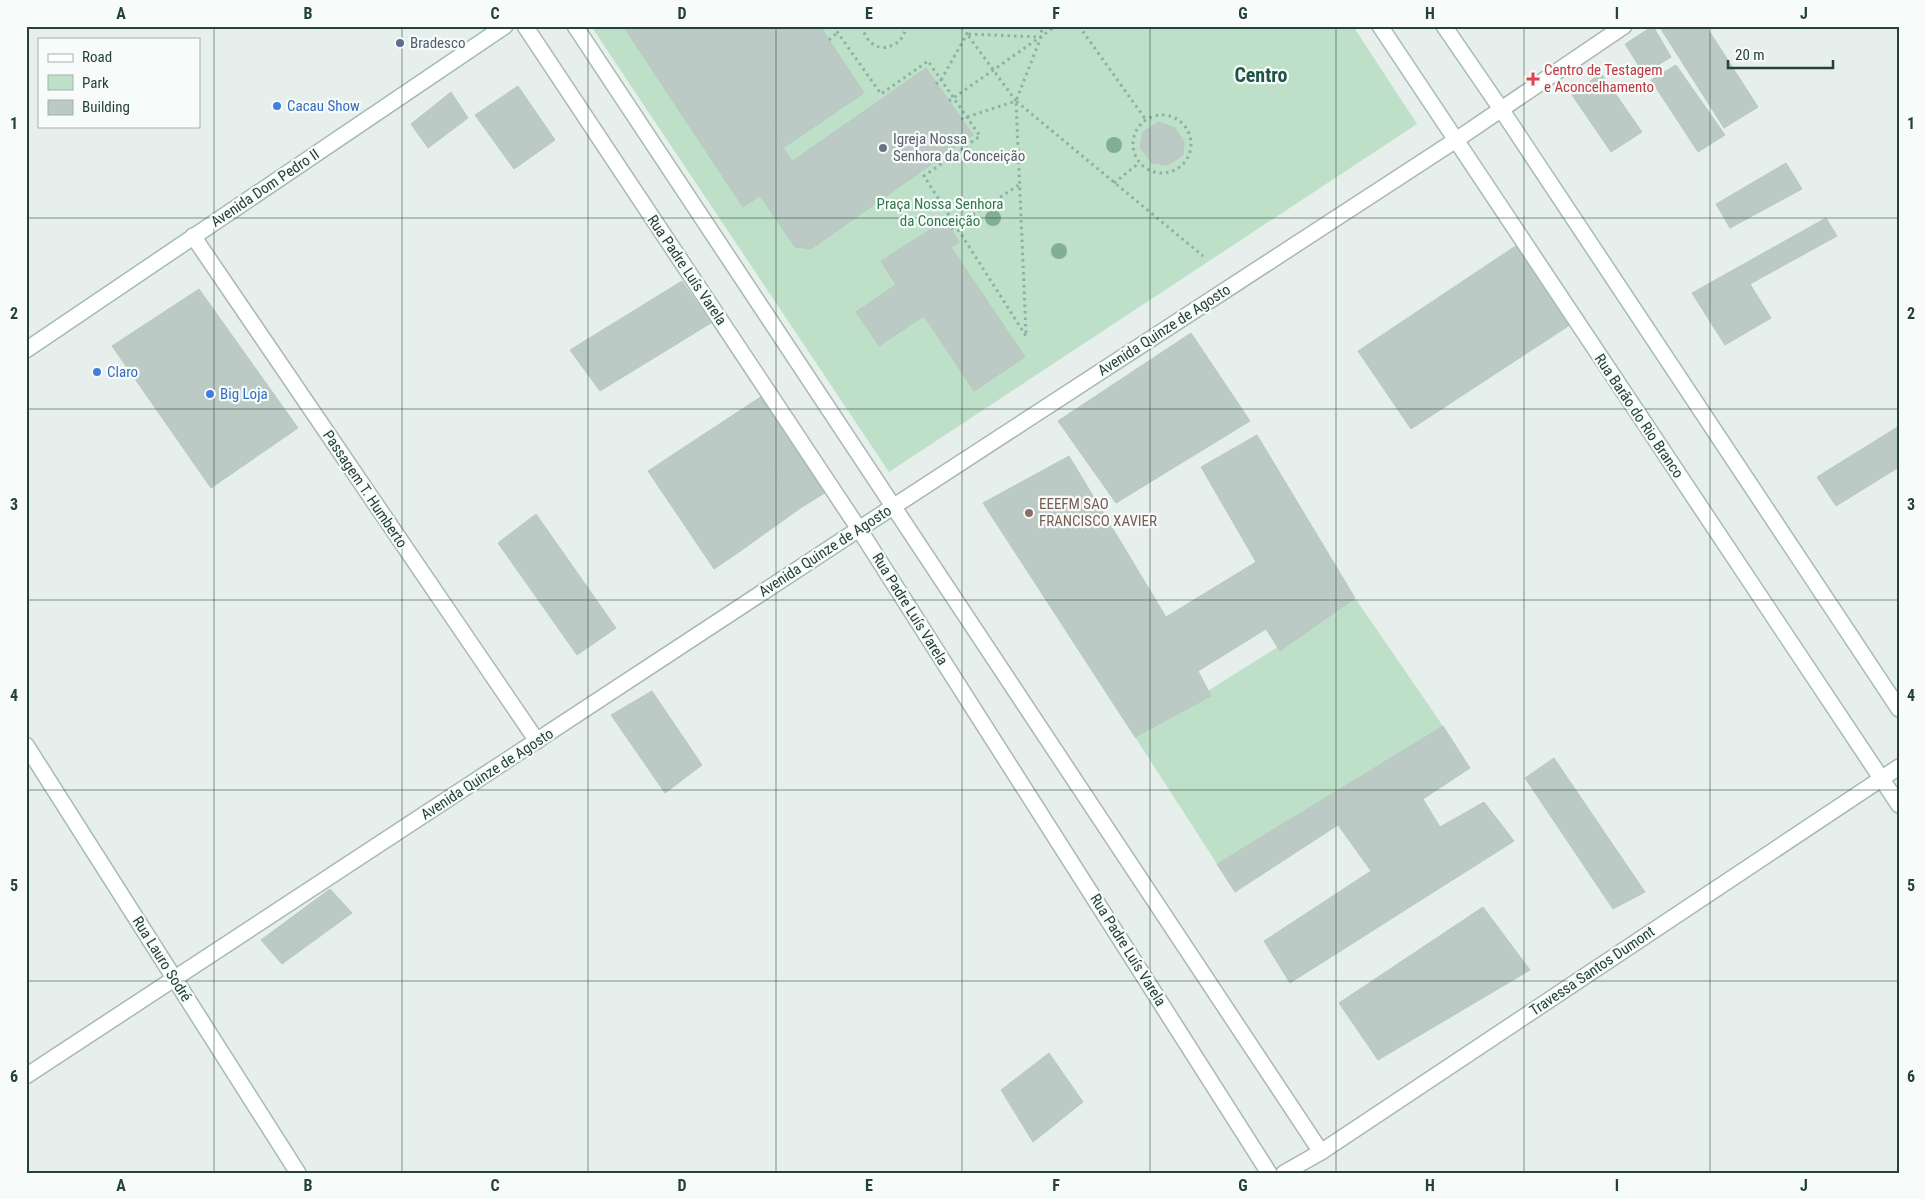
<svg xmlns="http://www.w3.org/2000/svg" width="1925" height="1199" font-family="'Roboto Condensed',sans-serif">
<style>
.green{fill:#bfe0c8}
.building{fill:#bbcac4;stroke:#b8c9c2}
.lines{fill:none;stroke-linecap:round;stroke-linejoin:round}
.street-casing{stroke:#a8b8b2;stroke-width:18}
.secondary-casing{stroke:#a4bbb3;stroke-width:18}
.path{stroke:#86b3a5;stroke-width:3;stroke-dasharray:2.5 4;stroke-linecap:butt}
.street{stroke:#fff;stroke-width:15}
.secondary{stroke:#fff;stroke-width:15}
.tree{fill:#80af93}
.grid{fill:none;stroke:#24423a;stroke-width:1;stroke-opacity:0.55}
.service-dot{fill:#5c6f8a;stroke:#f7fbf9;stroke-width:2}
.health-dot{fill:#e0444e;stroke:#f7fbf9;stroke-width:2}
.shop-dot{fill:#3f7fe0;stroke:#f7fbf9;stroke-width:2}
.worship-dot{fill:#6b7280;stroke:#f7fbf9;stroke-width:2}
.education-dot{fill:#8d6e63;stroke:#f7fbf9;stroke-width:2}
.labels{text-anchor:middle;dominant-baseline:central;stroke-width:4.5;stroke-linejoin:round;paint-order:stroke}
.service-label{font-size:15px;fill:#4e5e75;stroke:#f7fbf9;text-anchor:start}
.health-label{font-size:15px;fill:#be3a42;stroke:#f7fbf9;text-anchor:start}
.shop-label{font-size:15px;fill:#366cbe;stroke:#f7fbf9;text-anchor:start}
.worship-label{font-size:15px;fill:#5b616d;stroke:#f7fbf9;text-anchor:start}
.street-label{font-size:15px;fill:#24423a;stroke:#f7fbf9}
.park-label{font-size:15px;fill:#2d7a4b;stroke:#f7fbf9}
.education-label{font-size:15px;fill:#785e54;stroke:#f7fbf9;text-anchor:start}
.district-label{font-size:20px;font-weight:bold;fill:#1f5548;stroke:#f7fbf9}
.neatline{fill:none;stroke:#24423a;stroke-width:2}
.grid-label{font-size:16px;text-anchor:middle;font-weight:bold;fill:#24423a}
</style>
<rect width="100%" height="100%" fill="#e6efeb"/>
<g class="green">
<path d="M591 26H1353L1417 124 889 472Z"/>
<path d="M1355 598 1443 726 1217 864 1135 737Z"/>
</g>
<g class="building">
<path d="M623 26H746L716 47 792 161 764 181 760 196 743 207Z"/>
<path d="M746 26H820L864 93 783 148 716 47Z"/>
<path d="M1653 26 1671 57 1644 74 1625 44Z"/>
<path d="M1659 26H1706L1758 107 1724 128Z"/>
<path d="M1676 65 1725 135 1698 152 1651 80Z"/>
<path d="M926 68 973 135 811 249 795 247 760 196 764 181Z"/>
<path d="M1601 73 1642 132 1611 152 1572 95Z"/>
<path d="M518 86 555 140 514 169 475 115Z"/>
<path d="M451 92 468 118 428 148 411 124Z"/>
<path d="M1159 122 1175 128 1184 142 1183 155 1168 165 1152 163 1140 147 1143 132Z"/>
<path d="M1786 163 1802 189 1730 228 1716 204Z"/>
<path d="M1826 218 1837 236 1750 284 1771 318 1725 345 1692 293Z"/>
<path d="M945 220 959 242 896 285 881 261Z"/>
<path d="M1523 241 1576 321 1411 429 1358 351Z"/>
<path d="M951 247 1025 357 974 391 924 316 879 346 856 312Z"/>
<path d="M682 281 711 323 600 391 570 350Z"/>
<path d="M199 289 298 428 211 488 112 346Z"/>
<path d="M1191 333 1250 421 1116 503 1058 421Z"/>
<path d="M762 396 828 491 802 507 775 469 711 512 739 552 714 569 648 471Z"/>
<path d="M1899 426V467L1836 506 1817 477Z"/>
<path d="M1257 435 1355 598 1280 651 1266 629 1198 671 1211 696 1135 737 983 503 1069 456 1166 617 1256 562 1201 467Z"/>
<path d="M775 469 802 507 739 552 711 512Z"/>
<path d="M536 514 616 628 577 655 498 543Z"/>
<path d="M652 691 702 765 665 793 611 715Z"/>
<path d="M1443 726 1470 768 1423 799 1440 827 1484 802 1514 841 1290 983 1264 941 1371 871 1338 825 1235 892 1217 864Z"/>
<path d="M1554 758 1645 892 1613 909 1525 778Z"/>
<path d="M330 889 352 913 282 964 261 940Z"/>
<path d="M1483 907 1530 970 1378 1060 1339 1003Z"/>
<path d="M1049 1053 1083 1102 1033 1142 1001 1090Z"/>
</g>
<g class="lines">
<defs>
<g id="street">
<path d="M525 26 859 529 1269 1173"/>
<path d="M575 26 1321 1152"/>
<path d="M193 236 537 741"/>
<path d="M26 1076 859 529 1456 140 1624 26"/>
<path d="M1284 1173 1321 1152 1899 767"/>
</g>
<g id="secondary">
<path d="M1380 26 1899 805"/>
<path d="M1444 26 1501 109 1899 709"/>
<path d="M26 350 505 26"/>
<path d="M26 745 298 1173"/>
</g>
</defs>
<use href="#street" class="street-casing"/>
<use href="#secondary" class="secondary-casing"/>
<g class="path">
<path d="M833 26 881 94 928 61 980 136 924 176 1026 336"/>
<path d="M863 26C864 38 871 45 882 48 896 46 904 40 906 26"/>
<path d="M1079 26 1146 120"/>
<path d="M829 40 837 33"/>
<path d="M936 84 941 80 967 34 962 26"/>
<path d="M949 101 1056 26"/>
<path d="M1016 101 967 34 1041 37"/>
<circle cx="1162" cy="144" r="29"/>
<path d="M961 119 1016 101 1203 256"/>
<path d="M1114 183 1139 163"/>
<path d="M951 229 1019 185"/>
<path d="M1026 333 1016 101 1041 37 1042 26"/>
</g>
<use href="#street" class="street"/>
<use href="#secondary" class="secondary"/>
</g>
<g class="tree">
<circle cx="1114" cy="145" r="8"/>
<circle cx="993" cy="218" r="8"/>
<circle cx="1059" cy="251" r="8"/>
</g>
<path class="grid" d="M214 26V1173M402 26V1173M588 26V1173M776 26V1173M962 26V1173M1150 26V1173M1336 26V1173M1524 26V1173M1710 26V1173M26 218H1899M26 409H1899M26 600H1899M26 790H1899M26 981H1899"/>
<circle class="service-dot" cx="400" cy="43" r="5"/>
<path class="health-dot" d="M1530.5 71.5h5v5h5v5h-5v5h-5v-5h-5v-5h5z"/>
<g class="shop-dot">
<circle cx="277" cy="106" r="5"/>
<circle cx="97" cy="372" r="5"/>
<circle cx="210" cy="394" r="5"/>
</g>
<circle class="worship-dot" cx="883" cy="148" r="5"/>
<circle class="education-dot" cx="1029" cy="513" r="5"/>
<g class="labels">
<g class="service-label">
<text x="410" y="43">Bradesco</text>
</g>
<g class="health-label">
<text x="1544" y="70">Centro de Testagem<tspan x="1544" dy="17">e Aconcelhamento</tspan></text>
</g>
<g class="shop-label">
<text x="287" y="106">Cacau Show</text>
<text x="107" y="372">Claro</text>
<text x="220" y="394">Big Loja</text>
</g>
<g class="worship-label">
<text x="893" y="139">Igreja Nossa<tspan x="893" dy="17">Senhora da Conceição</tspan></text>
</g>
<g class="street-label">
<text transform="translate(265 188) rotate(-34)">Avenida Dom Pedro II</text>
<text transform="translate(687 270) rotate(56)">Rua Padre Luís Varela</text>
<text transform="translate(1164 330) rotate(-33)">Avenida Quinze de Agosto</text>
<text transform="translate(1639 416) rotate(56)">Rua Barão do Rio Branco</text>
<text transform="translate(365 489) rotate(56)">Passagem T. Humberto</text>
<text transform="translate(825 551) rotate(-33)">Avenida Quinze de Agosto</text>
<text transform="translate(910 609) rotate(58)">Rua Padre Luís Varela</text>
<text transform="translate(487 774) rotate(-33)">Avenida Quinze de Agosto</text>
<text transform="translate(1128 950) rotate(58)">Rua Padre Luís Varela</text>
<text transform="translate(162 959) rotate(58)">Rua Lauro Sodré</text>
<text transform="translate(1592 971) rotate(-34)">Travessa Santos Dumont</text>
</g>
<g class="park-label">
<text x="940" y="204">Praça Nossa Senhora<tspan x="940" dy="17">da Conceição</tspan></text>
</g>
<g class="education-label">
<text x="1039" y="504">EEEFM SAO<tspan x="1039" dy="17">FRANCISCO XAVIER</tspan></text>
</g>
<g class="district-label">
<text x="1261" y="75">Centro</text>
</g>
</g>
<rect width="1925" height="1199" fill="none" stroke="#f7fbf9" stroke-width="55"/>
<rect x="38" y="38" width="162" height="90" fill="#f7fbf9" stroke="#a3b1ad"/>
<rect x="48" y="54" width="25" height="8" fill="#ffffff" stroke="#a3b1ad"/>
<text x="82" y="62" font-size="15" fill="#24423a">Road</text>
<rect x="48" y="75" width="25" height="15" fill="#bfe0c8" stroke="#a3b1ad"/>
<text x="82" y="88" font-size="15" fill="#24423a">Park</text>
<rect x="48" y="100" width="25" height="15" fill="#bbcac4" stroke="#a3b1ad"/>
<text x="82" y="112" font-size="15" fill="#24423a">Building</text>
<path d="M1728 60v8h105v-8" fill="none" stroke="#24423a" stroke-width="2.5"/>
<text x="1735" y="60" font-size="15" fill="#24423a" stroke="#f7fbf9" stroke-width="4" paint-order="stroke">20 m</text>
<rect x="28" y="28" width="1870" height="1144" class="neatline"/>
<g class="grid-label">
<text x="121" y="19">A</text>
<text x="308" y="19">B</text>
<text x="495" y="19">C</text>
<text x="682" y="19">D</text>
<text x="869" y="19">E</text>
<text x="1056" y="19">F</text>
<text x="1243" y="19">G</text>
<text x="1430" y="19">H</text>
<text x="1617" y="19">I</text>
<text x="1804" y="19">J</text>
<text x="14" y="129">1</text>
<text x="1911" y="129">1</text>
<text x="14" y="319">2</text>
<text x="1911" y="319">2</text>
<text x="14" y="510">3</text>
<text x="1911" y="510">3</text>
<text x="14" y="701">4</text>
<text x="1911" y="701">4</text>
<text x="14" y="891">5</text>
<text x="1911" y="891">5</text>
<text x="14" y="1082">6</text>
<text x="1911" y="1082">6</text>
<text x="121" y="1191">A</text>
<text x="308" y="1191">B</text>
<text x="495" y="1191">C</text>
<text x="682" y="1191">D</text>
<text x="869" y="1191">E</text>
<text x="1056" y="1191">F</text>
<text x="1243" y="1191">G</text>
<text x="1430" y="1191">H</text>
<text x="1617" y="1191">I</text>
<text x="1804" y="1191">J</text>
</g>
</svg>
